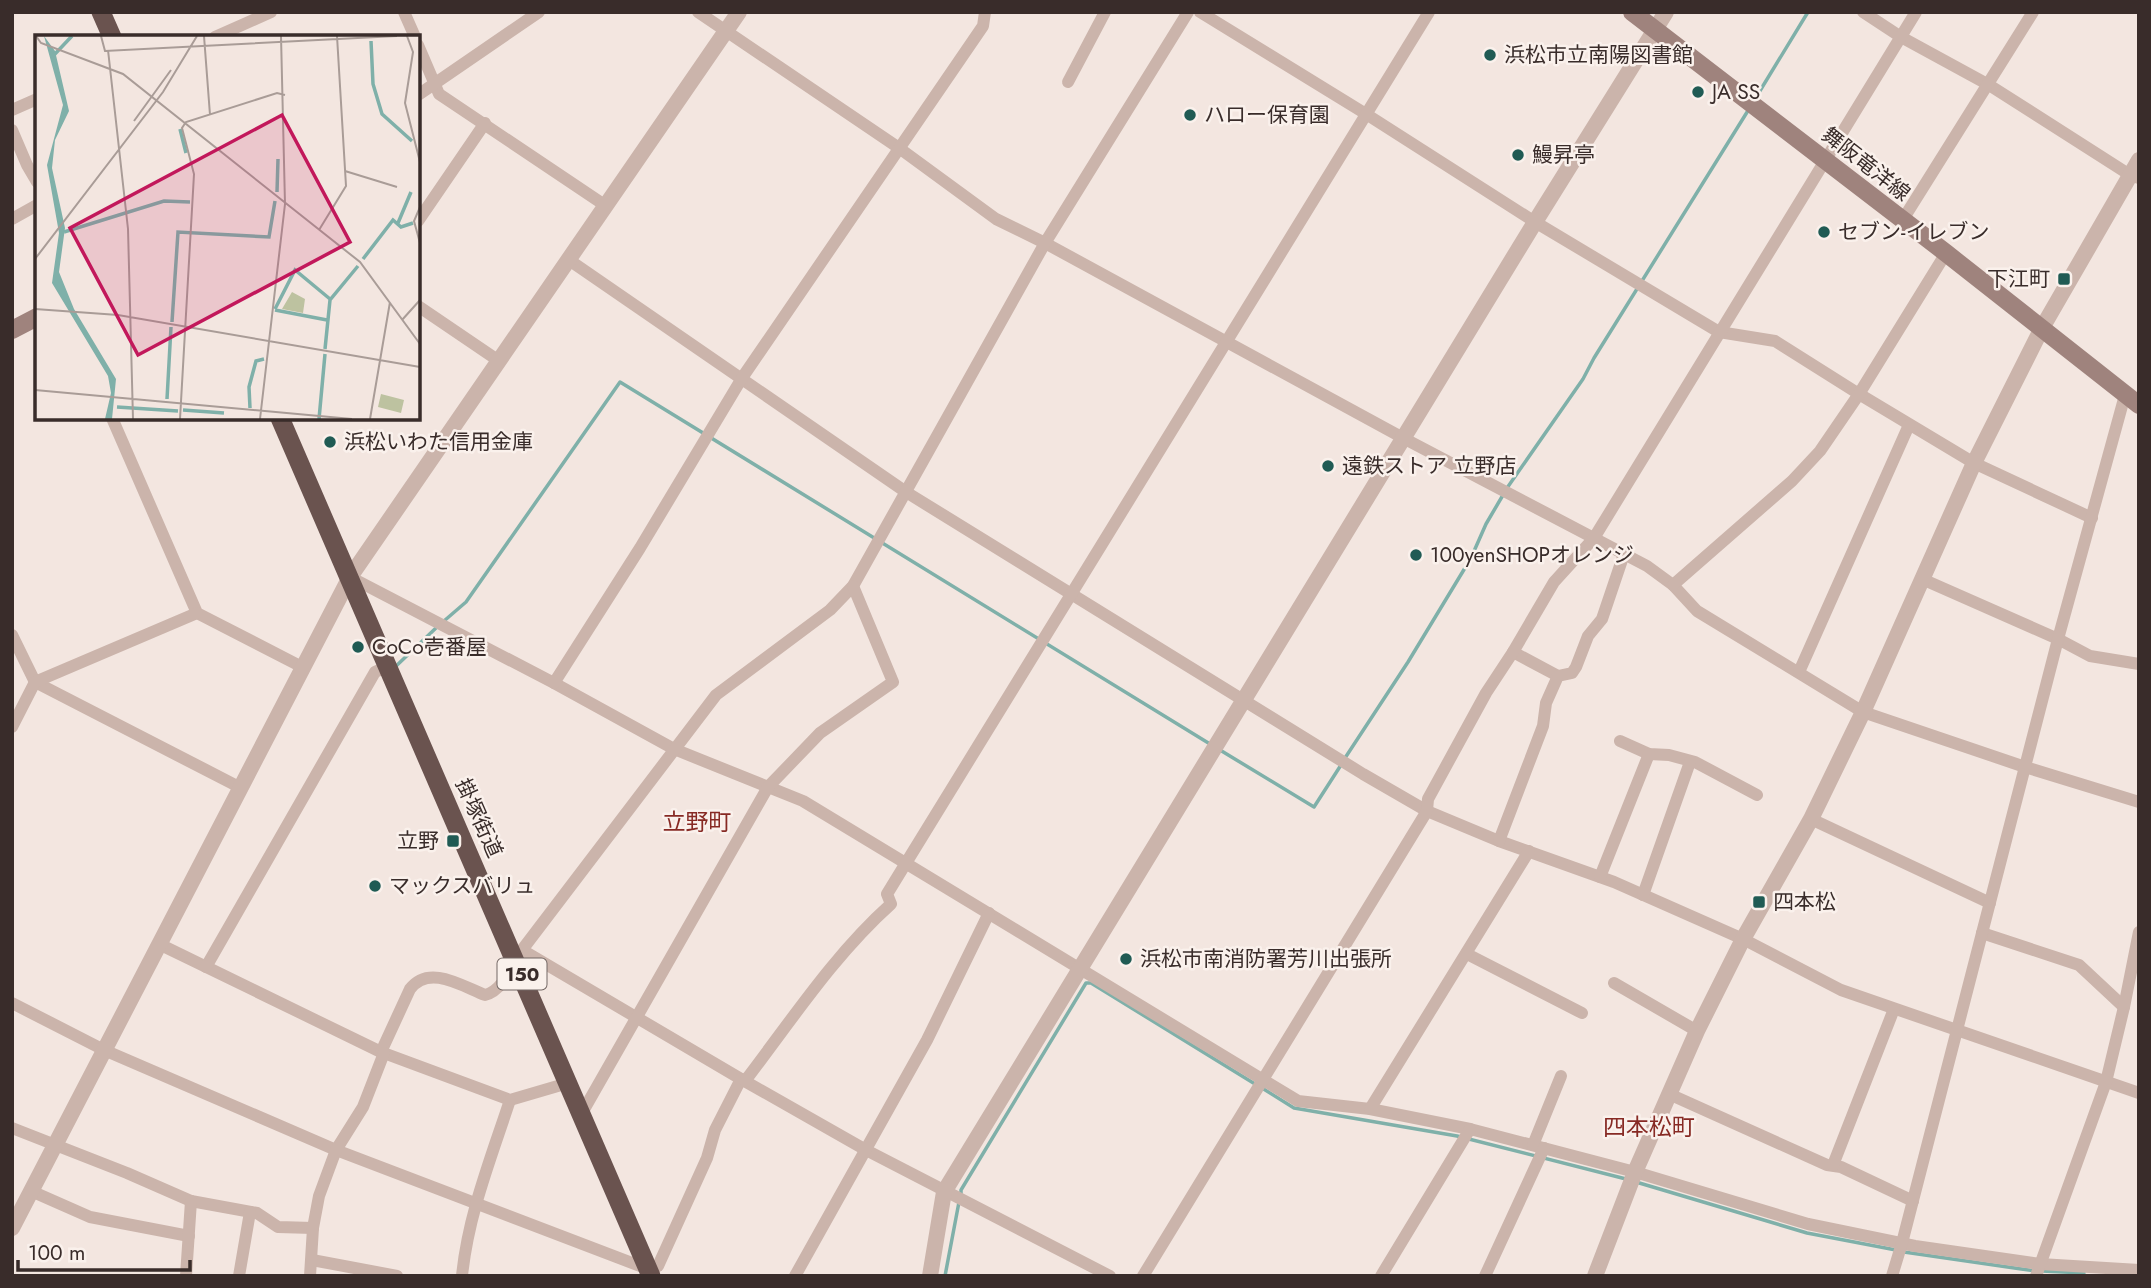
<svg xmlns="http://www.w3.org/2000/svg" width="2151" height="1288" font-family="Jost,'Noto Sans JP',sans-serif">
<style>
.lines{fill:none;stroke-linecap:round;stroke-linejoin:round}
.stream{stroke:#7fb0a9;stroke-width:3.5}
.minor{stroke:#cbb4ab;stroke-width:12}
.tertiary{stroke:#cbb4ab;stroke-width:16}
.secondary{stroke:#9f837d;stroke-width:18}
.trunk{stroke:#6a534f;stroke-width:19}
.poi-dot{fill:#205b54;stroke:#faf1ec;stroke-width:2.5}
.labels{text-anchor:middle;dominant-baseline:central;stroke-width:5;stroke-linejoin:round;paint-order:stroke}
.shield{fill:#faf1ec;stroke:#736764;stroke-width:2}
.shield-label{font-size:19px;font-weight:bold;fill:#392c2a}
.poi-label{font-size:21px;fill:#392c2a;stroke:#faf1ec;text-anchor:start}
.street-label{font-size:21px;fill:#392c2a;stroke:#faf1ec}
.neighbourhood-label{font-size:23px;fill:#872a24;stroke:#faf1ec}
.inset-river{fill:none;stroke:#7fb0a9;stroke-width:3.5}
.inset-road{fill:none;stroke:#a99c97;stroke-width:2}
.view{fill:#c2185b;fill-opacity:0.15;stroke:#c2185b;stroke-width:3.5}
.inset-edge{fill:none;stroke:#392c2a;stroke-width:3.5}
</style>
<rect width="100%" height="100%" fill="#f3e6e0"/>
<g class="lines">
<g class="stream">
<path d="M1755 99 1808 12"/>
<path d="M1507 488 1583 379 1594 358 1749 109"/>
<path d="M394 668 437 627 466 602 620 382 1210 744"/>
<path d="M1220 750 1314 807 1341 765"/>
<path d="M1345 758 1408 662 1471 558 1486 524 1503 495"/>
<path d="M1262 1088 1294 1108 1457 1136 1626 1179"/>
<path d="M1636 1182 1807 1233 1896 1250"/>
<path d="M961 1195V1190L1086 983H1091L1255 1084"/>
<path d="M1904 1252 2035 1271"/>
<path d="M2042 1271 2084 1273"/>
<path d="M945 1276 959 1202"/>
</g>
<g class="minor">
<path d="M404 12 415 37"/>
<path d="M698 12 899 148 996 219 1045 243 1405 439 1647 566 1673 585 1697 611 1863 712 2025 767 2139 802"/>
<path d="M1200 12 1366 114 1535 222 1719 332 1775 341 1859 394 1974 463 2092 518"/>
<path d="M1863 12 1901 37 1989 85 2130 175 2139 178"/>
<path d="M215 37 271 12"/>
<path d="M418 45 439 94 606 206"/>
<path d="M1068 82 1105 12"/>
<path d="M418 95 539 12"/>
<path d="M12 110 37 99"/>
<path d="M12 130 27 165 37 182"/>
<path d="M12 219 37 205"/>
<path d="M418 221 485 123"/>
<path d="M1902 221 2033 12"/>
<path d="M569 260 906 492 1363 774 1427 811 1499 841 1614 882 1743 939 1841 990 2139 1093"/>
<path d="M418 306 499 361"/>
<path d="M112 418 197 613 304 668"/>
<path d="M350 577 554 683 674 749 803 801 1298 1101 1370 1109 1470 1129 1635 1172 1808 1224 1915 1246 2040 1264 2139 1270"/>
<path d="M1922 579 2058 639 2090 656 2139 664"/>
<path d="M1673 585 1792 481 1820 451 1859 394 1946 253"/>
<path d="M12 635 35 682 241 788"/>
<path d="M1513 652 1558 676"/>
<path d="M1799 672 1909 425"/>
<path d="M554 683 640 548 742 378 983 26 985 12"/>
<path d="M12 727 35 682 197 613"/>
<path d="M1620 741 1649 754 1669 755 1695 762 1757 795"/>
<path d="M1811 819 1990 903"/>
<path d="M1499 841 1543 726 1546 703 1558 676 1572 673 1576 667 1588 636 1602 619 1624 554"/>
<path d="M1600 877 1649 754"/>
<path d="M1643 895 1690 762"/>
<path d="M1982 933 2079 965 2124 1007"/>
<path d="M159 944 381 1052 510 1100 568 1083"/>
<path d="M522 950 741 1079 866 1150 1110 1276"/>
<path d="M1467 954 1582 1013"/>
<path d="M206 967 375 672 388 666"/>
<path d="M1614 983 1697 1031"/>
<path d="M12 1003 104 1050 336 1150 648 1269 658 1266 707 1158 715 1130 741 1079"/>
<path d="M381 1052 410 989C429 964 462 986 485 995 503 991 513 964 522 950L716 695 830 610 853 586 1045 243 1188 12"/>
<path d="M745 1081C791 1021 834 955 891 904L887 894 906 863 1429 12"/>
<path d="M1669 1094 1827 1165 1841 1167 1913 1201"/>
<path d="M1370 1109 1529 851"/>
<path d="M582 1113 768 787 820 733 893 682 853 586"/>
<path d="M12 1128 127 1173 191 1201 257 1213 278 1227 313 1228"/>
<path d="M1533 1145 1561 1076"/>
<path d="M1833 1165 1894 1009"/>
<path d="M31 1191 90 1217 189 1236"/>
<path d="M312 1260 397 1276"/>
<path d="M186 1276 191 1201"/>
<path d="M239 1276 250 1212"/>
<path d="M310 1276 313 1228 319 1196 336 1150 363 1107 384 1053"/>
<path d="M462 1276C468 1215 491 1158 510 1100"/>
<path d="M795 1276 927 1040 989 913"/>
<path d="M1143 1276 1427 811 1428 799 1486 693 1513 652 1554 582 1594 538 1916 12"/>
<path d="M1381 1276 1470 1129"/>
<path d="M1485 1276 1544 1148"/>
<path d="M1892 1276 1902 1243 2058 639 2125 395"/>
<path d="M2036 1276 2106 1082 2124 1007 2139 932"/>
</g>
<g class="tertiary">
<path d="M12 1228 350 577 739 12"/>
<path d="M930 1276 944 1192 1535 222 1666 12"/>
<path d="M1595 1276 1635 1172 1697 1031 1743 939 1811 819 1863 712 1974 463 2042 328 2139 160"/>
</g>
<g class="secondary">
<path d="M1632 12 1946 253 2139 405"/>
<path d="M12 330 37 317"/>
</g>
<g class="trunk">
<path d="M101 12 112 37"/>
<path d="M280 418 651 1276"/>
</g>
</g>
<g class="poi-dot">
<circle cx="1490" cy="55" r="7"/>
<circle cx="1698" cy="92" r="7"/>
<circle cx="1190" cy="115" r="7"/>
<circle cx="1518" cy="155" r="7"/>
<circle cx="1824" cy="232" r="7"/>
<rect x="2057" y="272" width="14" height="14" rx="3.5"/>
<circle cx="330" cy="442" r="7"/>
<circle cx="1328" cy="466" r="7"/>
<circle cx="1416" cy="555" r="7"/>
<circle cx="358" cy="647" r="7"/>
<rect x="446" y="834" width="14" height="14" rx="3.5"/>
<circle cx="375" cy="886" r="7"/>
<rect x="1752" y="895" width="14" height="14" rx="3.5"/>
<circle cx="1126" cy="959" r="7"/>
</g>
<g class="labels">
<rect class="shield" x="497.5" y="958.5" width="49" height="31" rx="5"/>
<g class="shield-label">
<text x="522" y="974">150</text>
</g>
<g class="poi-label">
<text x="1504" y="55">浜松市立南陽図書館</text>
<text x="1712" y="92">JA SS</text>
<text x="1204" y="115">ハロー保育園</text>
<text x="1532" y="155">鰻昇亭</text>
<text x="1838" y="232">セブン-イレブン</text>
<text x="2050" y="279" text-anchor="end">下江町</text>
<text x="344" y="442">浜松いわた信用金庫</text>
<text x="1342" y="466">遠鉄ストア 立野店</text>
<text x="1430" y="555">100yenSHOPオレンジ</text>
<text x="372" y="647">CoCo壱番屋</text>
<text x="439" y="841" text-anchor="end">立野</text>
<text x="389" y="886">マックスバリュ</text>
<text x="1773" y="902">四本松</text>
<text x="1140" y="959">浜松市南消防署芳川出張所</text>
</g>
<g class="street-label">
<text transform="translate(1866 164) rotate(38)">舞阪竜洋線</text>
<text transform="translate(479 818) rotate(66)">掛塚街道</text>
</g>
<g class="neighbourhood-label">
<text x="697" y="822">立野町</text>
<text x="1649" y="1127">四本松町</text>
</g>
</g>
<g transform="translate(35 35)">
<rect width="385" height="385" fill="#f3e6e0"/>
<path d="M257 257 270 264 268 278 247 274ZM346 359 369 365 366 378 343 372Z" fill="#bdc2a0"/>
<path d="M9 1 20 16 34 76 20 105 17 133 30 193 24 237 39 274 81 344 77 384H70L76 358 73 341 17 248 24 198 12 130 28 70Z" fill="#7fb0a9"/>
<path class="inset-river" d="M336 6 338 49 347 79 377 106M19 20 37 1M145 94 151 118M242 157 243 124M363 188 376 157M29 197 129 166 155 167M328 224 358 185 366 192 378 188M240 274 260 235 295 264M240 275 292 285M137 287 143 197 234 202 240 166M290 314 295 265 323 231M132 364 136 292M82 372 143 376M215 373 214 352 221 326 229 324M148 375 189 378M284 384 290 319"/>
<path class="inset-road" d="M1 1 6 8 88 39 325 227 385 309M66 1 70 16 362 1M169 1 175 80M372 1 378 17 370 68 385 127M73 15 93 194 98 384M99 86 136 35M310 136 362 152M385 172 379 186 385 208M284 195 311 151 302 1M0 224 128 57 162 1M0 274 83 280 385 332M367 285 385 265M0 355 317 384M145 384 159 139 147 93 151 87 242 58 250 60M225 384 250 169 246 1M335 384 355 267"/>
<path class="view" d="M247 80 315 207 103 320 35 193Z"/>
<rect width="385" height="385" class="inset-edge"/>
</g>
<rect width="2151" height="1288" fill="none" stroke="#392c2a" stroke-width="28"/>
<path d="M18 1260v10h172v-10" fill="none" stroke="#392c2a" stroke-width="3.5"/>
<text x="28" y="1260" font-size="21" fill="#392c2a" stroke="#faf1ec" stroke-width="5" paint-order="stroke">100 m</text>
</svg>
